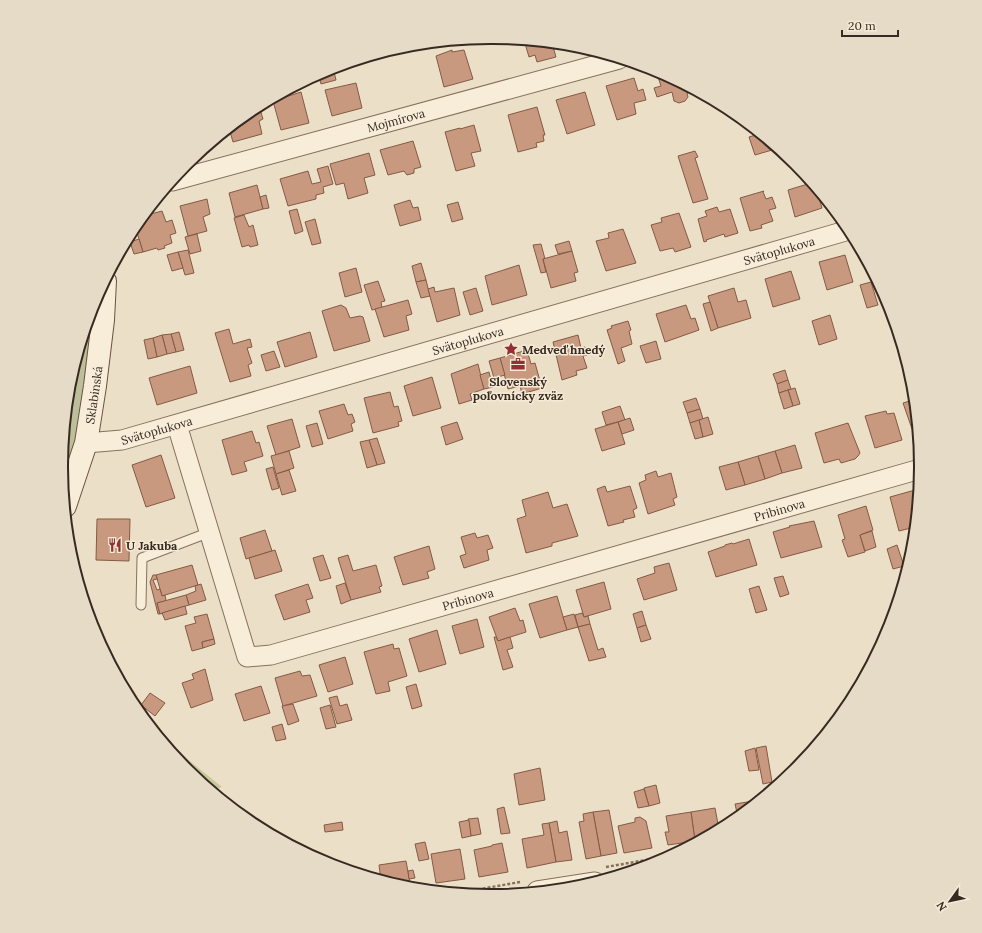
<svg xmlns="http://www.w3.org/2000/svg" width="982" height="933" font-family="Lora,serif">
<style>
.green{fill:#c6c99b}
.cemetery{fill:#bcbf99}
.building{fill:#c8997f;stroke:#845a44}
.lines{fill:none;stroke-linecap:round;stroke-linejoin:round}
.lane-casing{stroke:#86715d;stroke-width:11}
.street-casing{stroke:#86715d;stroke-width:21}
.secondary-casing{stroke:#685240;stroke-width:24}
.path{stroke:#86715d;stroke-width:2.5;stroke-dasharray:3 2;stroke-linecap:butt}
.lane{stroke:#f7edd9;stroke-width:9}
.street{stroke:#f7edd9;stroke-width:19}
.secondary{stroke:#f7edd9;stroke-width:22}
.labels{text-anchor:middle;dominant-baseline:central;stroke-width:3;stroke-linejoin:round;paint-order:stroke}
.street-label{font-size:12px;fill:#372a20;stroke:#f4ead6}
.poi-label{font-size:12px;font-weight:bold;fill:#372a20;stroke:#f4ead6;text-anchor:start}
.rim{fill:none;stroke:#372a20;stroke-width:2}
</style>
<rect width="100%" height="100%" fill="#ecdfc7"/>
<path class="green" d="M161 738 222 787 212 790 187 770Z"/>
<path class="cemetery" d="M94 302 97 313 76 437 63 477 62 466 70 382Z"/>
<g class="building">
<path d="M524 40 552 43 556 57 537 62 535 55 529 57Z"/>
<path d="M452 50V52L464 50 473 79 444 87 436 56Z"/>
<path d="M333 68 336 80 321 84 318 74Z"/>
<path d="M656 71H658L695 91 687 93 688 97 685 101 679 103 674 101 672 92 657 97 654 88 661 86Z"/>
<path d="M634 78 638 91 643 89 646 100 634 103 636 114 617 120 606 86Z"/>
<path d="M356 83 362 108 332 116 325 90Z"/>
<path d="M301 92 309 123 281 130 273 101Z"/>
<path d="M585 92 595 125 567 134 556 100Z"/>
<path d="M259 106 263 119 259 121 262 134 233 142 229 128 253 109Z"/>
<path d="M537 107 545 135H543L544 141 536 143 537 147 518 152 508 115Z"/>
<path d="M474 125 481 151 471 153 475 166 456 171 445 132 460 128V129Z"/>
<path d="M759 134 769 142 772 150 755 155 749 137Z"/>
<path d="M413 141 421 167 414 169V173L407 175 404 171 388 175 380 150Z"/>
<path d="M695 151 698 157 695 158 708 199 693 203 678 156Z"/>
<path d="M369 153 375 175 364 178 368 193 348 199 344 183 336 185 330 164Z"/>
<path d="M328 166 333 184 323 187 324 193 316 195V199L288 206 280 179 308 171 312 184 321 182 317 169Z"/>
<path d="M811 183 816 188 822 208 795 217 788 190Z"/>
<path d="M257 185 263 209 235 217 229 193Z"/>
<path d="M764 191 763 192 766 199 772 197 776 208 769 210 773 221 761 225 762 228 750 231 740 198Z"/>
<path d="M266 195 269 208 263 209 260 197Z"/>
<path d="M207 199 210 214 203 217 207 231 188 236 180 206Z"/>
<path d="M410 200 413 208 418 207 421 220 400 226 394 205Z"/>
<path d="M458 202 463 219 452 222 447 205Z"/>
<path d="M717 207 719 212 730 209 738 233 725 237 724 234 706 240 707 241 704 242 698 219 707 216 705 211Z"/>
<path d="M297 209 303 231 295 234 289 211Z"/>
<path d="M162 211 166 222 172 220 176 233 170 235 172 243 164 246 165 248 158 250 157 248 143 252 135 226 143 216Z"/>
<path d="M679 213 691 247 675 252 673 248 660 251 651 225 662 222 661 218Z"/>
<path d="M244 215 249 227 253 225 258 245 250 247 249 245 242 247 234 218Z"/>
<path d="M315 219 321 243 312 245 305 222Z"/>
<path d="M623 229 636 263 606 271 596 241 609 238 608 233Z"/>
<path d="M197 234 201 251 190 254 185 237Z"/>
<path d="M139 239 143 252 134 254 130 242Z"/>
<path d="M569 241 572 251 558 254 555 245Z"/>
<path d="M541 244 545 259H543L546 272 541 273 533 245Z"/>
<path d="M188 250 194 273 185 275 178 252Z"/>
<path d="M572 251 578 272 574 273 576 281 551 288 543 259Z"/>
<path d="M178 252 183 268 172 271 167 255Z"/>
<path d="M845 255 853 282 827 290 819 262Z"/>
<path d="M421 263 426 280 416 282 412 266Z"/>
<path d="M519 265 527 295 492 305 485 276Z"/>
<path d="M356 268 362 292 345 297 339 273Z"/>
<path d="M791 271 800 299 773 307 765 279Z"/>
<path d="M426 280 430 296 421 298 416 282Z"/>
<path d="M378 281 385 301 381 302 382 308 372 310 364 285Z"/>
<path d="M871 282 878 305 867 308 860 285Z"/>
<path d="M434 287 435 292 454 288 460 315 437 322 428 289Z"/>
<path d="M476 288 483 311 470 315 463 292Z"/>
<path d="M734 288 738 302 746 300 751 318 718 328 708 296Z"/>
<path d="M408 300 412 314 406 316 409 330 384 337 375 309Z"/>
<path d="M710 302 718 328 711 331 703 304Z"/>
<path d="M341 305 346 308 350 318 360 316 363 317 370 341 334 351 322 311Z"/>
<path d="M686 305 691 319 695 318 699 330 665 342 656 314Z"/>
<path d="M830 315 837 339 819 345 812 321Z"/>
<path d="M628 321 631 330 629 331 632 344 621 348 625 361 618 364 607 330 612 328 611 326Z"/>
<path d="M229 329 233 344 250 339 252 347 247 348 252 363 248 365 251 376 230 382 215 333Z"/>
<path d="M179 332 184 350 176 352 171 334Z"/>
<path d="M310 332 317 357 285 367 277 342Z"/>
<path d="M171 334 176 352 167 354 162 335Z"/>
<path d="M162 335 167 354 157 357 153 338Z"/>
<path d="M578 335 581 348 585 347 587 355 583 356 587 368 576 371 577 375 562 380 553 342Z"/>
<path d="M153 338 157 357 148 359 144 340Z"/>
<path d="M656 341 661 359 646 363 640 346Z"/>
<path d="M527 350 531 364 535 363 542 388 522 394 520 386 508 389 500 358Z"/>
<path d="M274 351 280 367 266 371 261 355Z"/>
<path d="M500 358 505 375 494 378 489 361Z"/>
<path d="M478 364 484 389 470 394 472 400 459 404 451 374Z"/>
<path d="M190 366 197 393 157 405 149 378Z"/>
<path d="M785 370 788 380 777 384 773 374Z"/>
<path d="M489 372 493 387 484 389 480 375Z"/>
<path d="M432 377 441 408 413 416 404 386Z"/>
<path d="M788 380 791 389 779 393 777 384Z"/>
<path d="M795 388 800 404 793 406 788 390Z"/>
<path d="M788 390 793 406 784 409 779 393Z"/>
<path d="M390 392 394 407 398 406 402 421 398 422 399 426 373 433 364 398Z"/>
<path d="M696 398 700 409 687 413 683 402Z"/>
<path d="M913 400 917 428 912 429 903 403Z"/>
<path d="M344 404 348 415 352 414 355 422 351 424 353 431 328 439 319 411Z"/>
<path d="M620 406 625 420 606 425 602 412Z"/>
<path d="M700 409 703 419 690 423 687 413Z"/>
<path d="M886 411 887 414 894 413 902 440 875 448 865 416Z"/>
<path d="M708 417 713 434 703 437 699 420Z"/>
<path d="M630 418 634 430 622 434 618 422Z"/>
<path d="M292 419 300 447 276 455 267 426Z"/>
<path d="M699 420 703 437 695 439 690 423Z"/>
<path d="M457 422 463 439 446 445 441 427Z"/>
<path d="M618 422 625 444 602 451 595 429Z"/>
<path d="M317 423 323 444 312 447 306 426Z"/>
<path d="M848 423 860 453 858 456 855 459 841 463 839 459 824 463 815 433Z"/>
<path d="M252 431 256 443 259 442 263 456 244 462 247 471 232 475 222 440Z"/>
<path d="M377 438 385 463 377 465 369 440Z"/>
<path d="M369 440 377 465 367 468 360 442Z"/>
<path d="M795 445 802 468 782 473 775 451Z"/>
<path d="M289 451 294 468 276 474 271 456Z"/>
<path d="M775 451 782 473 765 479 758 456Z"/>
<path d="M161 455 175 498 146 507 132 465Z"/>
<path d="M758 456 765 479 745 485 738 462Z"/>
<path d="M738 462 745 485 726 490 719 467Z"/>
<path d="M273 467 279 488 272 490 266 469Z"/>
<path d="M289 470 296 491 282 495 276 474Z"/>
<path d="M656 471 658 477 671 473 677 497 673 499 675 505 648 514 639 483 646 480 645 475Z"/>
<path d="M605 486 607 492 630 486 637 508 633 510 635 517 623 520 624 522 608 526 597 489Z"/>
<path d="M915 490 917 499V506L911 508 915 522V527L899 531 890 497Z"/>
<path d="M548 492 553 508 567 504 578 536 552 543V546L526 553 517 519 526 516 522 500Z"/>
<path d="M866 506 873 530 860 535 865 552 848 557 842 540 845 539 838 515Z"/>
<path d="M97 519H130L129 561 96 560Z"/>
<path d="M814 521 822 547 781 558 773 532 790 527 789 526Z"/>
<path d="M265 530 272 551 246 559 240 538Z"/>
<path d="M872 531 876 547 865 551 860 535Z"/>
<path d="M475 533 477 538 488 535 493 548 487 550 489 560 464 568 460 556 466 554 461 537Z"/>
<path d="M749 539 757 565 716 577 708 552 725 546V545L732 543 733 544Z"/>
<path d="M897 545 904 566 893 569 887 549Z"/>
<path d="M429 546 435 569 427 572 429 578 403 585 394 557Z"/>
<path d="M275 550 282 571 255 579 249 558Z"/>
<path d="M323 555 331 578 320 581 313 558Z"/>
<path d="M348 555 353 571 376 565 382 586 379 587 381 592 351 600 338 558Z"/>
<path d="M669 563 677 590 644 600 637 579 655 573 654 567Z"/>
<path d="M192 565 198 585 162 596 156 575Z"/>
<path d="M153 575H156L157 579 153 580 157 590 160 589 162 596 165 595 166 601 157 603 160 614H158L150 582Z"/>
<path d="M783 576 789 594 780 597 774 578Z"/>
<path d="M604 582 611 609 584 617 576 590Z"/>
<path d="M345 583 351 600 341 604 336 586Z"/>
<path d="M201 584 206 600 189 605 186 595 196 591 195 586Z"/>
<path d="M308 584 313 598 306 600 310 612 284 620 275 595Z"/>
<path d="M759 586 767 610 756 613 749 589Z"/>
<path d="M186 595 189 605 160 614 157 603Z"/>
<path d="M557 596 567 630 540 638 529 604Z"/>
<path d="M185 606 187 614 165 620 162 613Z"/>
<path d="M515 608 520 621 523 620 526 632 498 641 489 617Z"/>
<path d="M642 611 646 625 637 628 633 614Z"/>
<path d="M582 613 584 617 588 616 590 624 578 627 575 615Z"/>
<path d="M207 614 214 639 202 642 203 648 192 651 185 626 196 623 194 617Z"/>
<path d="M574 614 578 627 567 630 563 617Z"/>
<path d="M477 619 484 647 460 654 452 626Z"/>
<path d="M590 624 598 650 603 648 606 657 589 661 578 627Z"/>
<path d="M646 625 651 639 641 642 637 628Z"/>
<path d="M437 630 446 664 419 672 409 639Z"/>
<path d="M494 637H496L498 641 510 637 513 648 507 650 513 667 503 670Z"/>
<path d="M214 639 215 644 203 648 202 642Z"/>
<path d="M393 644 394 649 399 648 407 676 388 682 390 691 376 694 364 652Z"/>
<path d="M345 657 353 684 328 692 319 665Z"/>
<path d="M205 669 213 700 191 708 182 683 194 679 192 674Z"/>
<path d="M300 671 302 676 310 675 317 696 283 706 275 678Z"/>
<path d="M416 684 422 706 412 709 406 687Z"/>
<path d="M261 686 270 713 244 721 235 694Z"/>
<path d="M150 693 165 703 155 716 141 705Z"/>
<path d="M337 696 340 706 347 704 352 720 337 724 329 698Z"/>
<path d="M293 704 299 721 288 725 282 706Z"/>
<path d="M330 705 336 727 326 729 320 708Z"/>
<path d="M282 724 286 739 276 741 272 727Z"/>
<path d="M766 746 772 782 763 784 756 748Z"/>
<path d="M755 748 759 770 749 771 745 751Z"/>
<path d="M540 768 545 800 519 805 514 774Z"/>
<path d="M656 785 660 803 649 806 644 788Z"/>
<path d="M644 789 649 806 638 808 634 792Z"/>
<path d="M759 800 738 817 735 804Z"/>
<path d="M504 807 510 833 501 834 497 809Z"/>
<path d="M715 808 718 824 716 825V831L695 841 691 812Z"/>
<path d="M609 810 617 853 601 856 593 812Z"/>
<path d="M593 812 601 856 586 859 579 822 584 821 583 814Z"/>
<path d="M691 812 695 841 668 845 665 832H669L666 816Z"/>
<path d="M640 817 646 821 652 848 624 853 618 826 635 822V818Z"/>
<path d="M478 818 481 834 471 836 468 819Z"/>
<path d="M469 820 471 836 462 838 459 822Z"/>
<path d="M557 821 559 833 567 831 572 860 556 862 549 823Z"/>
<path d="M342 822 343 830 325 832 324 825Z"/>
<path d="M549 823 556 862 527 868 522 839 544 835 542 824Z"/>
<path d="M425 842 429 859 419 861 415 844Z"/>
<path d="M502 843 508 872 479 877 474 850 492 846V845Z"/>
<path d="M460 849 465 879 436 883 431 854Z"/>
<path d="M406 861 411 888 381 880 379 865Z"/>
<path d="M413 870 415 878 409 879 408 871Z"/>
</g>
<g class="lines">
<defs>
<path id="lane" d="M141 605 142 558 210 532"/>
<g id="street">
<path id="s1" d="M172 181 619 59"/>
<path id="s2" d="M177 425 247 657 271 655 920 469"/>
<path id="s3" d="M86 443 122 440 849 230"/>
<path d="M537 891 595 882"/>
</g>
<g id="secondary">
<path id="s4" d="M65 506 86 443 95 386 103 320 105 281"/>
</g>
</defs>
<use href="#lane" class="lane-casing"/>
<use href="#street" class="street-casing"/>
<use href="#secondary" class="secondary-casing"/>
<g class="path">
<path d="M606 867 669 856"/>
<path d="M458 893 520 882"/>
</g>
<use href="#lane" class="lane"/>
<use href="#street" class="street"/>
<use href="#secondary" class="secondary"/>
</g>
<defs>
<symbol id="sight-bare" viewBox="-9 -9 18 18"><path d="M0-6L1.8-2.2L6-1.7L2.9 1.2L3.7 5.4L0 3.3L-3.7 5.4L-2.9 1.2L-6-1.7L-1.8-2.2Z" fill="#923036" stroke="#f4ead6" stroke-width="2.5" paint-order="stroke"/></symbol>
<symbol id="office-bare" viewBox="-9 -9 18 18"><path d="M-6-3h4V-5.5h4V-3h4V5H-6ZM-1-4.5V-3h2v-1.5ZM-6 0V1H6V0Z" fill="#923036" stroke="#f4ead6" stroke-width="2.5" paint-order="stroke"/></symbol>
<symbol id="restaurant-bare" viewBox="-9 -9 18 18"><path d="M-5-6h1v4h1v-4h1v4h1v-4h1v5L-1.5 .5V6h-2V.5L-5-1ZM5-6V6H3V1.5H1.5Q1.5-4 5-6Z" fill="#923036" stroke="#f4ead6" stroke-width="2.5" paint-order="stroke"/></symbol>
</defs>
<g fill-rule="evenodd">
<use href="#sight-bare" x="501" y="339" width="20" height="20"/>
<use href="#office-bare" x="508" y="354" width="20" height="20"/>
<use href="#restaurant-bare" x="105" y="535" width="20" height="20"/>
</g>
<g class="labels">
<g class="street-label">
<text stroke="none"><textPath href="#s1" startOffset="232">Mojmírova</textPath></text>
<text stroke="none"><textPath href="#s3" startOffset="720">Svätoplukova</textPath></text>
<text stroke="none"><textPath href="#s3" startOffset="396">Svätoplukova</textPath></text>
<text stroke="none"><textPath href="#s4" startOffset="115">Sklabinská</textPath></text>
<text stroke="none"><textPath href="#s3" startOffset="72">Svätoplukova</textPath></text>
<text stroke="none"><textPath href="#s2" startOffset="795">Pribinova</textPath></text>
<text stroke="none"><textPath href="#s2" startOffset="471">Pribinova</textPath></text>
</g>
<g class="poi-label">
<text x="522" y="349">Medveď hnedý</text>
<text x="518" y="381" text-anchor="middle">Slovenský<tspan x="518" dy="14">poľovnícky zväz</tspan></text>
<text x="126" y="545">U Jakuba</text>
</g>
</g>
<path d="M0 0H982V933H0ZM490 44H492A422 422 0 0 1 914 466V467A422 422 0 0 1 492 889H490A422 422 0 0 1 68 467V466A422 422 0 0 1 490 44Z" fill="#e5dbc7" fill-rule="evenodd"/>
<path class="rim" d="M490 44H492A422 422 0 0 1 914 466V467A422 422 0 0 1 492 889H490A422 422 0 0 1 68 467V466A422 422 0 0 1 490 44Z"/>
<g transform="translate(950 901) rotate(237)" stroke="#f4ead6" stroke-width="3" paint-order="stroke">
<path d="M0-3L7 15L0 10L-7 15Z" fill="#372a20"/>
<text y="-6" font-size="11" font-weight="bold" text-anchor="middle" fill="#372a20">N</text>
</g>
<path d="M842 30v6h56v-6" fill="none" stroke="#372a20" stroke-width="2"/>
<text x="848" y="30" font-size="12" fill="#372a20" stroke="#f4ead6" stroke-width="3" paint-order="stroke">20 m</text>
</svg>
